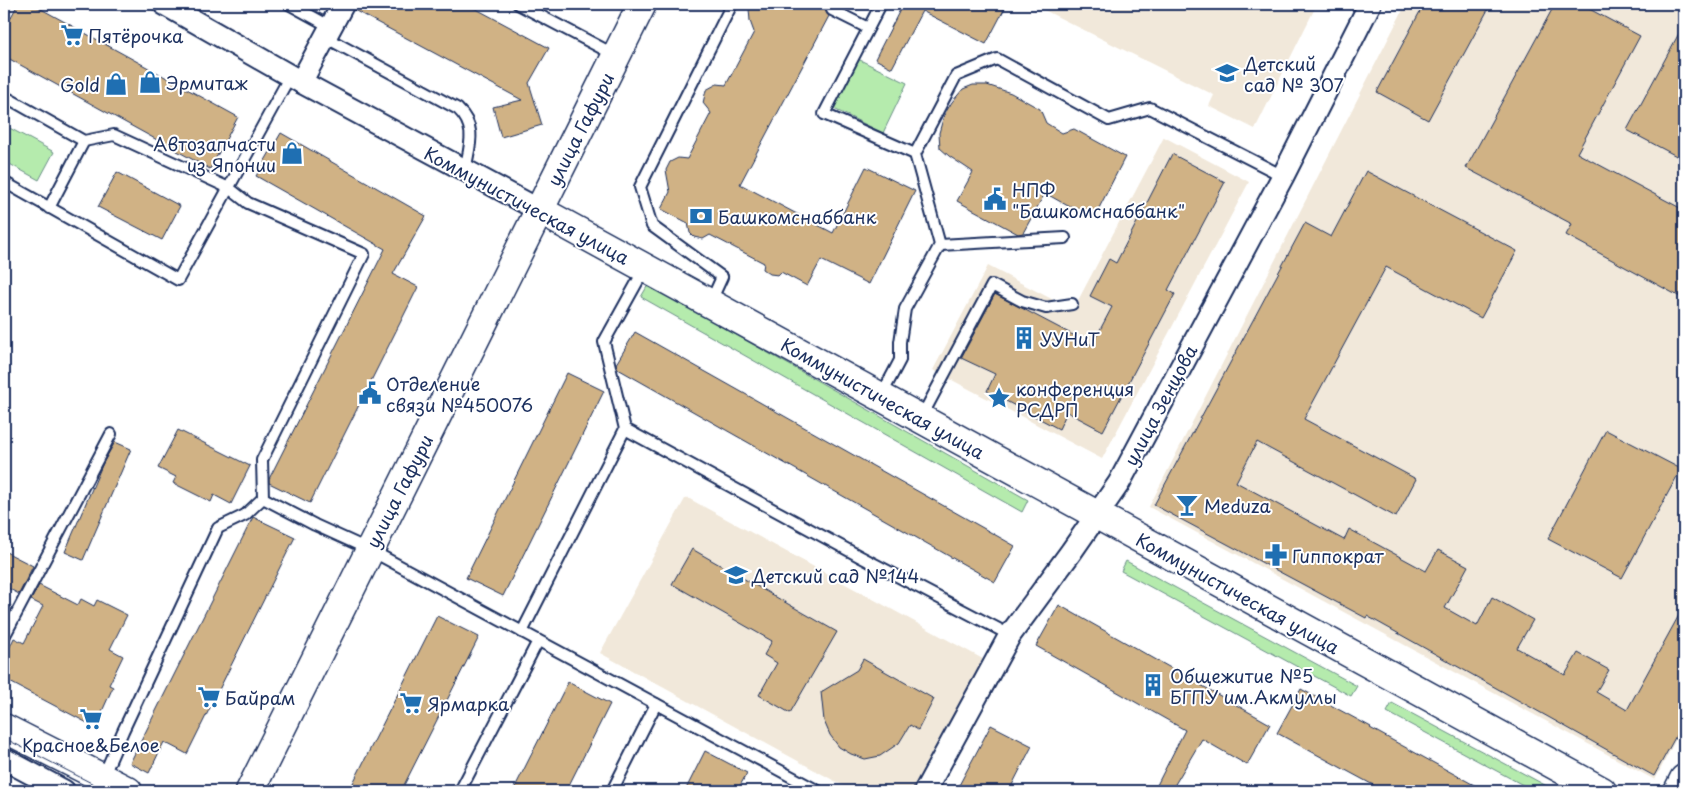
<svg xmlns="http://www.w3.org/2000/svg" width="1688" height="795" font-family="'Playpen Sans',sans-serif">
<style>
.built{fill:#f1e8da}
.green{fill:#b5ebad;stroke:#688d86}
.building{fill:#d0b285;stroke:#1b2f5e}
.lines{fill:none;stroke-linecap:round;stroke-linejoin:round}
.lane-casing{stroke:#1b2f5e;stroke-width:14}
.street-casing{stroke:#1b2f5e;stroke-width:25}
.secondary-casing{stroke:#1b2f5e;stroke-width:31}
.lane{stroke:#fff;stroke-width:10}
.street{stroke:#fff;stroke-width:21}
.secondary{stroke:#fff;stroke-width:28}
.tram{stroke:#1b2f5e;stroke-width:1}
.labels{text-anchor:middle;dominant-baseline:central;stroke-width:4;stroke-linejoin:round;paint-order:stroke}
.poi-label{font-size:18px;fill:#1b2f5e;stroke:#fff;text-anchor:start}
.street-label{font-size:18px;fill:#1b2f5e;stroke:#fff}
</style>
<rect width="100%" height="100%" fill="#fff"/>
<filter id="ink" filterUnits="userSpaceOnUse"><feTurbulence type="fractalNoise" baseFrequency=".02" numOctaves="2"/><feDisplacementMap in="SourceGraphic" scale="10" xChannelSelector="R" yChannelSelector="G"/><feConvolveMatrix kernelMatrix="1 2 1 2 8 2 1 2 1" color-interpolation-filters="sRGB"/></filter>
<g filter="url(#ink)">
<g class="built">
<path d="M1032 4H1317L1255 129 1209 106 1214 95Z"/>
<path d="M1406 4H1684V723L1655 780 1149 507Z"/>
<path d="M1164 137 1249 182 1102 459 933 370 988 266 1073 310Z"/>
<path d="M686 497 992 664 923 791H853L600 653Z"/>
</g>
<g class="green">
<path d="M858 59 907 83 883 133 834 109Z"/>
<path d="M4 125 54 152 39 180 4 161Z"/>
<path d="M648 285 1028 500 1022 512 641 297Z"/>
<path d="M1126 561 1357 686 1351 696 1121 571Z"/>
<path d="M1392 703 1556 791H1534L1387 712Z"/>
</g>
<g class="building">
<path d="M18 4H32L238 117 210 169 4 56V30Z"/>
<path d="M355 4H467L549 48 529 83 542 125 501 137 493 107 522 100 354 10Z"/>
<path d="M757 4H830L825 10 829 16 740 184 833 233 866 167 915 191 869 284 821 260 807 286 781 272 778 275 770 274 763 269 764 263 710 235 703 239 694 237 690 233 688 223 661 209 670 192 666 170 670 162 678 158 687 159 711 113 703 103 706 90 717 84 726 85 754 32 750 21 749 9Z"/>
<path d="M903 4H1007L986 44 922 11 892 68 875 59Z"/>
<path d="M1424 4H1491L1428 120 1377 92Z"/>
<path d="M1555 4H1580L1640 36 1577 153 1684 210V299L1566 235 1572 224 1466 168Z"/>
<path d="M1684 24V160L1627 130Z"/>
<path d="M973 85H987L1011 93 1040 109 1046 123 1062 133 1074 129 1125 157 1097 212 1068 206 1045 193 1023 233 1018 234 957 201 973 172 949 156 940 148 939 133 944 115 952 102 963 89Z"/>
<path d="M281 133 426 216 393 274 418 287 310 503 269 483V479L385 249 256 176Z"/>
<path d="M1172 154 1225 182 1168 290 1175 294 1103 431 1067 412 1059 429 987 391 995 374 961 358 995 294 1092 345 1112 307 1090 296 1109 259 1116 263Z"/>
<path d="M1366 171 1517 251 1481 318 1386 267 1304 419 1416 479 1396 517 1257 442 1236 482 1344 540 1349 529 1426 571 1438 550 1468 566 1445 608 1477 626 1492 597 1533 620 1517 648 1565 675 1578 653 1609 670 1596 692 1627 710 1684 606V721L1654 776 1367 616 1366 618 1154 505 1305 223 1331 237Z"/>
<path d="M117 172 180 206 162 240 98 207Z"/>
<path d="M635 332 1015 546 995 582 618 369 616 364Z"/>
<path d="M567 373 604 391 503 596 466 578Z"/>
<path d="M178 430 250 466 231 504 214 495 211 502 173 483 176 477 158 468Z"/>
<path d="M1606 430 1681 469 1622 578 1548 539Z"/>
<path d="M115 442 131 449 83 560 65 552 103 463Z"/>
<path d="M253 517 295 537 187 754 164 742 149 773 130 763Z"/>
<path d="M692 549 837 632 790 713 759 695 777 663 764 655 772 641 672 584Z"/>
<path d="M4 551 33 566 19 594 4 586Z"/>
<path d="M39 585 78 605 81 599 94 606 97 600 127 615 110 649 123 656 109 685 113 687 95 727 4 679V659L14 638 24 643 43 606 31 600Z"/>
<path d="M1059 605 1270 724 1247 765 1202 739 1171 791H1154L1185 730 1036 646Z"/>
<path d="M437 616 479 637 401 791H349Z"/>
<path d="M863 659 934 699 918 730 910 725 899 743 880 756 865 759 851 754 839 747 830 735 824 721 821 692 857 670Z"/>
<path d="M568 682 610 704 566 791H513Z"/>
<path d="M1301 689 1371 727 1370 728 1485 791H1372L1375 786 1277 733Z"/>
<path d="M991 725 1032 746 1009 791H956Z"/>
<path d="M705 751 747 773 737 791H685Z"/>
</g>
<g class="lines">
<defs>
<g id="lane">
<path d="M289 4 331 27"/>
<path d="M518 4 615 55"/>
<path d="M881 4 824 114 915 154"/>
<path d="M832 10 868 28"/>
<path d="M325 37 458 109C478 128 469 147 465 171"/>
<path d="M4 96 84 141 114 135 229 188 248 203 364 254 262 460 263 498 315 525 370 550 818 791"/>
<path d="M4 182 178 280 290 76"/>
<path d="M49 208 84 141"/>
<path d="M940 245 1065 238"/>
<path d="M711 301 722 277 652 226 640 187 732 4"/>
<path d="M881 396 900 360V342L905 309 940 245 915 154 956 76 997 59 1109 120 1150 108 1283 176"/>
<path d="M921 418 992 285 1022 301 1046 308 1072 304"/>
<path d="M625 429 859 556 1010 635"/>
<path d="M522 632 625 429 604 342 645 268"/>
<path d="M4 637 111 434"/>
<path d="M103 777 123 731 218 528 245 515 263 498"/>
<path d="M460 791 538 641"/>
<path d="M612 791 656 704"/>
</g>
<g id="street">
<path d="M164 4 301 82 539 210"/>
<path d="M301 82 343 4"/>
<path d="M4 759 64 791"/>
<path d="M925 791 1010 635 1071 552 1119 483 1283 176 1370 4"/>
</g>
<g id="secondary">
<path d="M539 210 1602 791"/>
<path d="M4 728 128 791"/>
<path d="M250 791 642 4"/>
<path d="M1678 791 1684 779"/>
</g>
</defs>
<use href="#lane" class="lane-casing"/>
<use href="#street" class="street-casing"/>
<use href="#secondary" class="secondary-casing"/>
<use href="#lane" class="lane"/>
<use href="#street" class="street"/>
<use href="#secondary" class="secondary"/>
<path class="tram" d="M4 738 107 791"/>
</g>
</g>
<defs>
<symbol id="supermarket-bare" viewBox="-9 -9 18 18"><path d="M-6-5.5h2.5l.6 2H6L4.5 2H-2.5L-4.4-4H-6ZM-1.5 3.2a1.3 1.3 0 1 0 .1 0ZM3 3.2a1.3 1.3 0 1 0 .1 0Z" fill="#1f6fb2" stroke="#fff" stroke-width="2.5" paint-order="stroke"/></symbol>
<symbol id="school-bare" viewBox="-9 -9 18 18"><path d="M0-5L7-2L0 1L-7-2ZM-4 1L0 2.5L4 1V4Q0 6-4 4Z" fill="#1f6fb2" stroke="#fff" stroke-width="2.5" paint-order="stroke"/></symbol>
<symbol id="shop-bare" viewBox="-9 -9 18 18"><path d="M-5-2.5h2.3a2.7 3.5 0 0 1 5.4 0H5L5.5 6h-11ZM-1.5-2.5h3a1.5 2.3 0 0 0-3 0Z" fill="#1f6fb2" stroke="#fff" stroke-width="2.5" paint-order="stroke"/></symbol>
<symbol id="civic-bare" viewBox="-9 -9 18 18"><path d="M-.6-6.5H3V-4.5H.6V-3L4-1V1h2V6H-6V1h2V-1L-.6-3ZM-1.2 2.5V6h2.4V2.5Z" fill="#1f6fb2" stroke="#fff" stroke-width="2.5" paint-order="stroke"/></symbol>
<symbol id="bank-bare" viewBox="-9 -9 18 18"><path d="M-6-4H6V4H-6ZM0-2.3a2.3 2.3 0 1 0 0 4.6a2.3 2.3 0 1 0 0-4.6Z" fill="#1f6fb2" stroke="#fff" stroke-width="2.5" paint-order="stroke"/></symbol>
<symbol id="building-bare" viewBox="-9 -9 18 18"><path d="M-4-6H4V6H1V3H-1V6H-4ZM-2.5-4.3h1.7v1.8h-1.7ZM.8-4.3h1.7v1.8H.8ZM-2.5-1h1.7V.8h-1.7ZM.8-1h1.7V.8H.8Z" fill="#1f6fb2" stroke="#fff" stroke-width="2.5" paint-order="stroke"/></symbol>
<symbol id="sight-bare" viewBox="-9 -9 18 18"><path d="M0-6L1.8-2.2L6-1.7L2.9 1.2L3.7 5.4L0 3.3L-3.7 5.4L-2.9 1.2L-6-1.7L-1.8-2.2Z" fill="#1f6fb2" stroke="#fff" stroke-width="2.5" paint-order="stroke"/></symbol>
<symbol id="bar-bare" viewBox="-9 -9 18 18"><path d="M-6-5H6L.8 .8V4.5H3.5V6h-7V4.5H-.8V.8Z" fill="#1f6fb2" stroke="#fff" stroke-width="2.5" paint-order="stroke"/></symbol>
<symbol id="pharmacy-bare" viewBox="-9 -9 18 18"><path d="M-2-6h4v4h4v4h-4v4h-4v-4h-4v-4h4Z" fill="#1f6fb2" stroke="#fff" stroke-width="2.5" paint-order="stroke"/></symbol>
</defs>
<g fill-rule="evenodd">
<use href="#supermarket-bare" x="56" y="19" width="32" height="32"/>
<use href="#school-bare" x="1211" y="57" width="32" height="32"/>
<use href="#shop-bare" x="134" y="66" width="32" height="32"/>
<use href="#shop-bare" x="100" y="68" width="32" height="32"/>
<use href="#shop-bare" x="276" y="137" width="32" height="32"/>
<use href="#civic-bare" x="979" y="183" width="32" height="32"/>
<use href="#bank-bare" x="685" y="200" width="32" height="32"/>
<use href="#building-bare" x="1008" y="322" width="32" height="32"/>
<use href="#civic-bare" x="354" y="377" width="32" height="32"/>
<use href="#sight-bare" x="983" y="382" width="32" height="32"/>
<use href="#bar-bare" x="1171" y="489" width="32" height="32"/>
<use href="#pharmacy-bare" x="1260" y="539" width="32" height="32"/>
<use href="#school-bare" x="720" y="559" width="32" height="32"/>
<use href="#building-bare" x="1137" y="669" width="32" height="32"/>
<use href="#supermarket-bare" x="193" y="681" width="32" height="32"/>
<use href="#supermarket-bare" x="395" y="687" width="32" height="32"/>
<use href="#supermarket-bare" x="75" y="703" width="32" height="32"/>
</g>
<g class="labels">
<g class="poi-label">
<text x="88" y="35">Пятёрочка</text>
<text x="1244" y="63">Детский<tspan x="1244" dy="21">сад № 307</tspan></text>
<text x="166" y="82">Эрмитаж</text>
<text x="100" y="84" text-anchor="end">Gold</text>
<text x="276" y="143" text-anchor="end">Автозапчасти<tspan x="276" dy="21">из Японии</tspan></text>
<text x="1012" y="189">НПФ<tspan x="1012" dy="21">"Башкомснаббанк"</tspan></text>
<text x="718" y="216">Башкомснаббанк</text>
<text x="1040" y="338">УУНиТ</text>
<text x="386" y="383">Отделение<tspan x="386" dy="21">связи №450076</tspan></text>
<text x="1016" y="388">конференция<tspan x="1016" dy="21">РСДРП</tspan></text>
<text x="1204" y="505">Meduza</text>
<text x="1292" y="555">Гиппократ</text>
<text x="752" y="575">Детский сад №144</text>
<text x="1170" y="675">Общежитие №5<tspan x="1170" dy="21">БГПУ им.Акмуллы</tspan></text>
<text x="225" y="697">Байрам</text>
<text x="428" y="703">Ярмарка</text>
<text x="91" y="744" text-anchor="middle">Красное&amp;Белое</text>
</g>
<g class="street-label">
<text transform="translate(580 129) rotate(-63)">улица Гафури</text>
<text transform="translate(527 205) rotate(28)">Коммунистическая улица</text>
<text transform="translate(883 398) rotate(29)">Коммунистическая улица</text>
<text transform="translate(1160 405) rotate(-62)">улица Зенцова</text>
<text transform="translate(399 491) rotate(-63)">улица Гафури</text>
<text transform="translate(1238 593) rotate(29)">Коммунистическая улица</text>
</g>
</g>
<rect width="1688" height="795" fill="none" stroke="#fff" stroke-width="20"/>
<rect x="10" y="10" width="1668" height="775" fill="none" stroke="#1b2f5e" stroke-width="2" filter="url(#ink)"/>
</svg>
